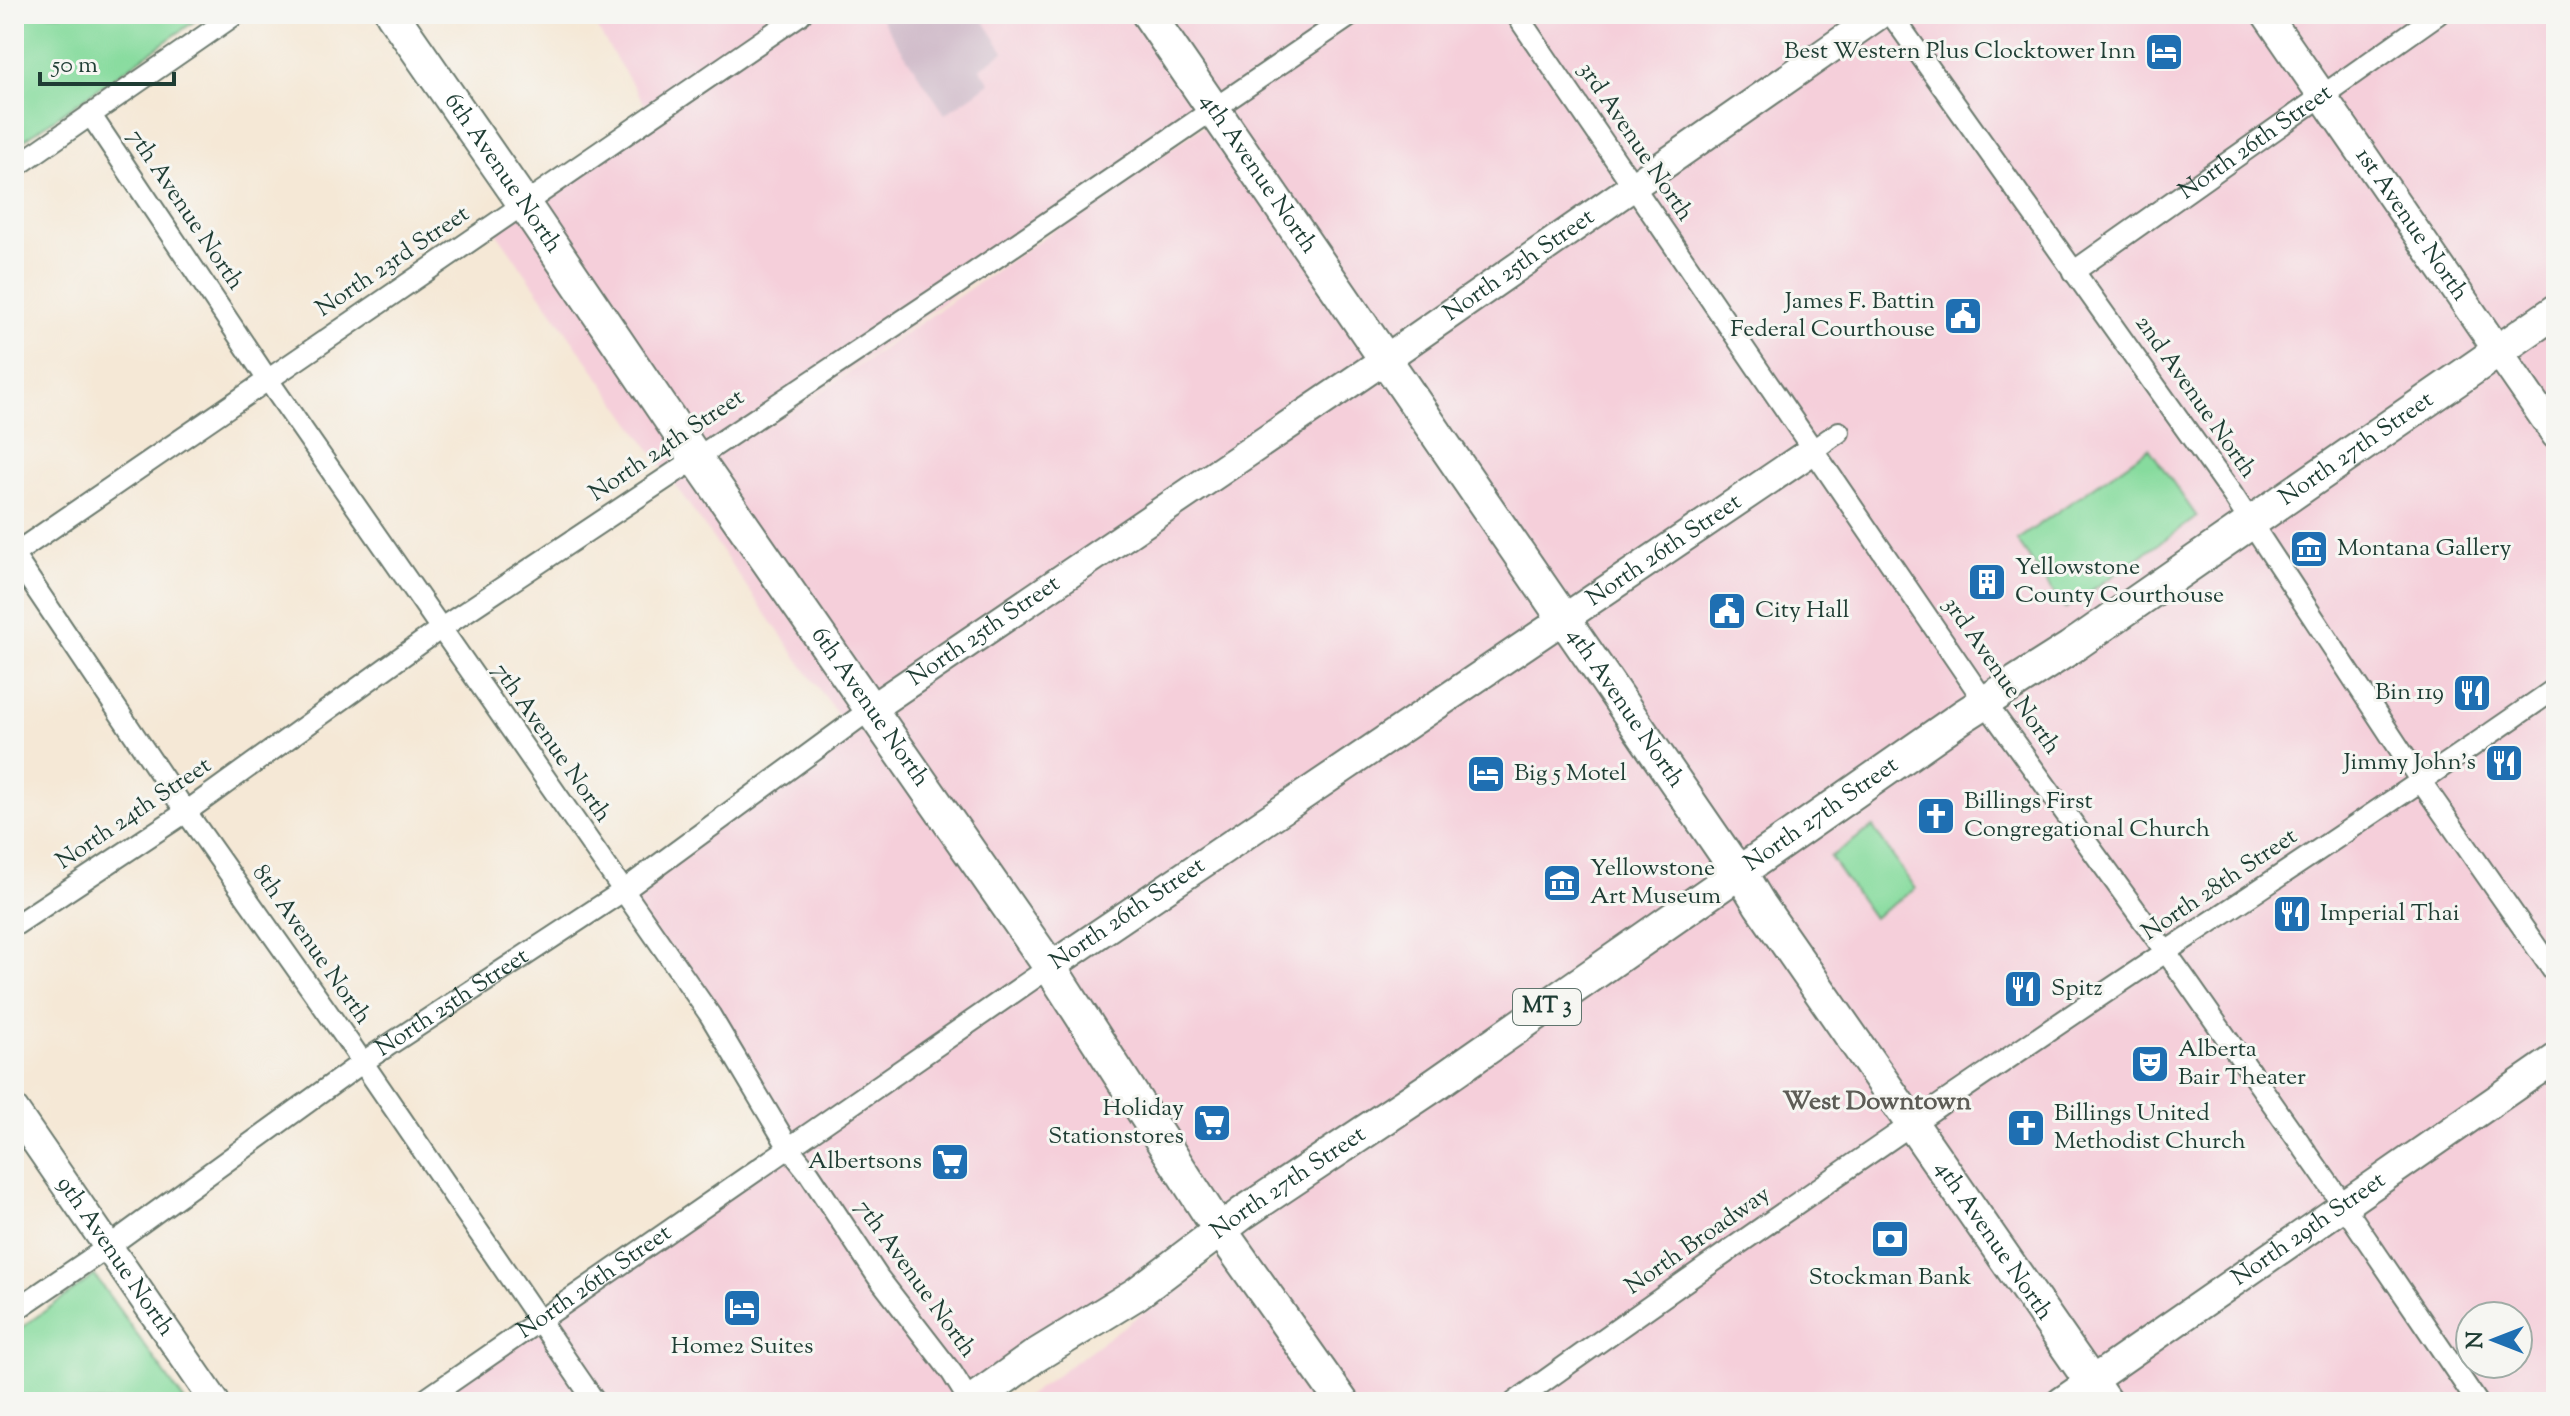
<svg xmlns="http://www.w3.org/2000/svg" width="2570" height="1416" font-family="'Sorts Mill Goudy',serif">
<style>
.built{fill:#f5cfda;fill-rule:evenodd}
.industrial{fill:#d1bdcb}
.green{fill:#87db9e;stroke:#538c69;stroke-width:2}
.lines{fill:none;stroke-linecap:round;stroke-linejoin:round}
.street-casing{stroke:#6a796d;stroke-width:24}
.secondary-casing{stroke:#6a796d;stroke-width:32}
.primary-casing{stroke:#6a796d;stroke-width:36}
.street{stroke:#fff;stroke-width:20}
.secondary{stroke:#fff;stroke-width:28}
.primary{stroke:#fff;stroke-width:32}
.labels{text-anchor:middle;dominant-baseline:central;stroke-width:6;stroke-linejoin:round;paint-order:stroke}
.shield{fill:#f6f6f2;stroke:#60746d;stroke-width:2}
.shield-label{font-size:22px;font-weight:bold;fill:#1f3d34}
.poi-label{font-size:24px;fill:#1f3d34;stroke:#f6f6f2;text-anchor:start}
.street-label{font-size:24px;fill:#1f3d34;stroke:#f6f6f2}
.neighbourhood-label{font-size:26px;font-weight:bold;fill:#5d5c56;stroke:#f6f6f2}
</style>
<rect width="100%" height="100%" fill="#f6f6f2"/>
<filter id="ink" filterUnits="userSpaceOnUse"><feTurbulence type="fractalNoise" baseFrequency=".0125" numOctaves="2"/><feDisplacementMap in="SourceGraphic" scale="16" xChannelSelector="R" yChannelSelector="G"/><feConvolveMatrix kernelMatrix="1 2 1 2 8 2 1 2 1" color-interpolation-filters="sRGB"/></filter>
<filter id="wash" filterUnits="userSpaceOnUse"><feTurbulence type="fractalNoise" baseFrequency=".006" numOctaves="4" result="noise"/><feDisplacementMap in="SourceGraphic" scale="32" xChannelSelector="R" yChannelSelector="G"/><feGaussianBlur stdDeviation="1.8" result="paint"/><feColorMatrix in="noise" values="0 0 0 0 0 0 0 0 0 0 0 0 0 0 0 0 0 1.4 0 .05"/><feComposite in="paint" operator="in"/></filter>
<g filter="url(#wash)">
<rect width="100%" height="100%" fill="#f5e8d6"/>
<g class="built">
<path d="M588 14H1346L750 441 1365 14H2556V1402H1341L1221 1231 974 1402H423L789 1148 623 891 853 737 492 226 652 116ZM2470 1316H2518V1364H2470Z"/>
<path d="M1227 1252 1332 1402H1019Z"/>
</g>
<path class="industrial" d="M878 14H979L1004 52 980 68 990 83 945 114Z"/>
<g class="green">
<path d="M14 14H205L14 147Z"/>
<path d="M2149 448 2197 517 2065 609 2017 540Z"/>
<path d="M1873 827 1915 889 1873 918 1830 857Z"/>
<path d="M95 1275V1276L185 1402H14V1333Z"/>
</g>
</g>
<g filter="url(#ink)">
<g class="lines">
<defs>
<g id="street">
<path d="M1516 14 1985 702 2184 977 2344 1206 2477 1402"/>
<path d="M1891 14 2232 494 2422 783 2556 975"/>
<path d="M90 114 268 380 710 1015 789 1148 809 1173 878 1277 952 1373 970 1402"/>
<path d="M14 168 236 14"/>
<path id="s1" d="M2073 272 2438 14"/>
<path d="M1813 450 1839 432"/>
<path d="M14 554 801 14"/>
<path d="M14 556 186 812 350 1044 595 1402"/>
<path d="M14 926 186 812 440 629 953 287 1353 14"/>
<path id="s2" d="M14 1311 108 1247 363 1062 623 891 872 708"/>
<path id="s3" d="M422 1402 1050 967"/>
<path d="M1515 1402C1730 1248 1948 1098 2167 951 2298 864 2428 778 2556 688"/>
</g>
<g id="secondary">
<path id="s4" d="M2266 14 2556 435"/>
<path id="s5" d="M872 708 1384 360 1880 14"/>
<path id="s6" d="M1050 967 1813 450"/>
<path id="s7" d="M14 1110 215 1402"/>
<path id="s8" d="M2061 1402 2556 1058"/>
</g>
<g id="primary">
<path id="s9" d="M392 14 524 204 696 458 1050 967 1209 1214 1342 1402"/>
<path id="s10" d="M1148 14 1728 858 1740 872 1760 905 2105 1402"/>
<path id="s11" d="M971 1402 1035 1356 1136 1294 1243 1213 1436 1084 1963 716 2070 648 2556 311"/>
</g>
</defs>
<use href="#street" class="street-casing"/>
<use href="#secondary" class="secondary-casing"/>
<use href="#primary" class="primary-casing"/>
<use href="#street" class="street"/>
<use href="#secondary" class="secondary"/>
<use href="#primary" class="primary"/>
</g>
</g>
<defs>
<symbol id="hotel-square" viewBox="-11 -11 22 22"><rect x="-9" y="-9" width="18" height="18" rx="4" fill="#1f6fb2" stroke="#f6f6f2"/><path d="M-6-4.5h1.5V1H6V5H4.5V3h-9V5H-6ZM-4 0a1.8 1.8 0 1 1 3.6 0ZM.5 0V-2.5h3Q6-2.5 6 0Z" fill="#fff"/></symbol>
<symbol id="civic-square" viewBox="-11 -11 22 22"><rect x="-9" y="-9" width="18" height="18" rx="4" fill="#1f6fb2" stroke="#f6f6f2"/><path d="M-.6-6.5H3V-4.5H.6V-3L4-1V1h2V6H-6V1h2V-1L-.6-3ZM-1.2 2.5V6h2.4V2.5Z" fill="#fff"/></symbol>
<symbol id="museum-square" viewBox="-11 -11 22 22"><rect x="-9" y="-9" width="18" height="18" rx="4" fill="#1f6fb2" stroke="#f6f6f2"/><path d="M0-6L6-3V-2H-6V-3ZM-5-1h2V3h-2ZM-1-1h2V3h-2ZM3-1h2V3H3ZM-6 4H6V6H-6Z" fill="#fff"/></symbol>
<symbol id="building-square" viewBox="-11 -11 22 22"><rect x="-9" y="-9" width="18" height="18" rx="4" fill="#1f6fb2" stroke="#f6f6f2"/><path d="M-4-6H4V6H1V3H-1V6H-4ZM-2.5-4.3h1.7v1.8h-1.7ZM.8-4.3h1.7v1.8H.8ZM-2.5-1h1.7V.8h-1.7ZM.8-1h1.7V.8H.8Z" fill="#fff"/></symbol>
<symbol id="restaurant-square" viewBox="-11 -11 22 22"><rect x="-9" y="-9" width="18" height="18" rx="4" fill="#1f6fb2" stroke="#f6f6f2"/><path d="M-5-6h1v4h1v-4h1v4h1v-4h1v5L-1.5 .5V6h-2V.5L-5-1ZM5-6V6H3V1.5H1.5Q1.5-4 5-6Z" fill="#fff"/></symbol>
<symbol id="church-square" viewBox="-11 -11 22 22"><rect x="-9" y="-9" width="18" height="18" rx="4" fill="#1f6fb2" stroke="#f6f6f2"/><path d="M-1.2-6h2.4v3.5h3.3v2.4h-3.3V6h-2.4V-.1h-3.3v-2.4h3.3Z" fill="#fff"/></symbol>
<symbol id="theatre-square" viewBox="-11 -11 22 22"><rect x="-9" y="-9" width="18" height="18" rx="4" fill="#1f6fb2" stroke="#f6f6f2"/><path d="M-5-5.5Q0-4 5-5.5V0Q5 5 0 6Q-5 5-5 0ZM-3.3-2.5H-1v1.5H-3.3ZM1-2.5H3.3v1.5H1ZM-2.8 1Q0 5.5 2.8 1Z" fill="#fff"/></symbol>
<symbol id="supermarket-square" viewBox="-11 -11 22 22"><rect x="-9" y="-9" width="18" height="18" rx="4" fill="#1f6fb2" stroke="#f6f6f2"/><path d="M-6-5.5h2.5l.6 2H6L4.5 2H-2.5L-4.4-4H-6ZM-1.5 3.2a1.3 1.3 0 1 0 .1 0ZM3 3.2a1.3 1.3 0 1 0 .1 0Z" fill="#fff"/></symbol>
<symbol id="bank-square" viewBox="-11 -11 22 22"><rect x="-9" y="-9" width="18" height="18" rx="4" fill="#1f6fb2" stroke="#f6f6f2"/><path d="M-6-4H6V4H-6ZM0-2.3a2.3 2.3 0 1 0 0 4.6a2.3 2.3 0 1 0 0-4.6Z" fill="#fff"/></symbol>
</defs>
<g fill-rule="evenodd">
<use href="#hotel-square" x="2142" y="30" width="44" height="44"/>
<use href="#civic-square" x="1941" y="294" width="44" height="44"/>
<use href="#museum-square" x="2287" y="527" width="44" height="44"/>
<use href="#building-square" x="1965" y="560" width="44" height="44"/>
<use href="#civic-square" x="1705" y="589" width="44" height="44"/>
<use href="#restaurant-square" x="2450" y="671" width="44" height="44"/>
<use href="#restaurant-square" x="2482" y="741" width="44" height="44"/>
<use href="#hotel-square" x="1464" y="752" width="44" height="44"/>
<use href="#church-square" x="1914" y="794" width="44" height="44"/>
<use href="#museum-square" x="1540" y="861" width="44" height="44"/>
<use href="#restaurant-square" x="2270" y="892" width="44" height="44"/>
<use href="#restaurant-square" x="2001" y="967" width="44" height="44"/>
<use href="#theatre-square" x="2128" y="1042" width="44" height="44"/>
<use href="#supermarket-square" x="1190" y="1101" width="44" height="44"/>
<use href="#church-square" x="2004" y="1106" width="44" height="44"/>
<use href="#supermarket-square" x="928" y="1140" width="44" height="44"/>
<use href="#bank-square" x="1868" y="1217" width="44" height="44"/>
<use href="#hotel-square" x="720" y="1286" width="44" height="44"/>
</g>
<g class="labels">
<rect class="shield" x="1513" y="989" width="68" height="36" rx="6"/>
<g class="shield-label">
<text x="1547" y="1007">MT 3</text>
</g>
<g class="poi-label">
<text x="2136" y="52" text-anchor="end">Best Western Plus Clocktower Inn</text>
<text x="1935" y="302" text-anchor="end">James F. Battin<tspan x="1935" dy="28">Federal Courthouse</tspan></text>
<text x="2337" y="549">Montana Gallery</text>
<text x="2015" y="568">Yellowstone<tspan x="2015" dy="28">County Courthouse</tspan></text>
<text x="1755" y="611">City Hall</text>
<text x="2444" y="693" text-anchor="end">Bin 119</text>
<text x="2476" y="763" text-anchor="end">Jimmy John's</text>
<text x="1514" y="774">Big 5 Motel</text>
<text x="1964" y="802">Billings First<tspan x="1964" dy="28">Congregational Church</tspan></text>
<text x="1590" y="869">Yellowstone<tspan x="1590" dy="28">Art Museum</tspan></text>
<text x="2320" y="914">Imperial Thai</text>
<text x="2051" y="989">Spitz</text>
<text x="2178" y="1050">Alberta<tspan x="2178" dy="28">Bair Theater</tspan></text>
<text x="1184" y="1109" text-anchor="end">Holiday<tspan x="1184" dy="28">Stationstores</tspan></text>
<text x="2054" y="1114">Billings United<tspan x="2054" dy="28">Methodist Church</tspan></text>
<text x="922" y="1162" text-anchor="end">Albertsons</text>
<text x="1890" y="1278" text-anchor="middle">Stockman Bank</text>
<text x="742" y="1347" text-anchor="middle">Home2 Suites</text>
</g>
<g class="street-label">
<text transform="translate(1635 142) rotate(56)">3rd Avenue North</text>
<text stroke="none"><textPath href="#s1" startOffset="224">North 26th Street</textPath></text>
<text stroke="none"><textPath href="#s9" startOffset="194">6th Avenue North</textPath></text>
<text stroke="none"><textPath href="#s10" startOffset="194">4th Avenue North</textPath></text>
<text transform="translate(185 210) rotate(56)">7th Avenue North</text>
<text stroke="none"><textPath href="#s4" startOffset="256">1st Avenue North</textPath></text>
<text transform="translate(393 262) rotate(-34)">North 23rd Street</text>
<text stroke="none"><textPath href="#s5" startOffset="784">North 25th Street</textPath></text>
<text transform="translate(2195 397) rotate(55)">2nd Avenue North</text>
<text transform="translate(667 446) rotate(-34)">North 24th Street</text>
<text stroke="none"><textPath href="#s11" startOffset="1682">North 27th Street</textPath></text>
<text stroke="none"><textPath href="#s6" startOffset="742">North 26th Street</textPath></text>
<text stroke="none"><textPath href="#s5" startOffset="136">North 25th Street</textPath></text>
<text transform="translate(2001 676) rotate(55)">3rd Avenue North</text>
<text stroke="none"><textPath href="#s9" startOffset="842">6th Avenue North</textPath></text>
<text stroke="none"><textPath href="#s10" startOffset="842">4th Avenue North</textPath></text>
<text transform="translate(551 743) rotate(55)">7th Avenue North</text>
<text transform="translate(134 814) rotate(-34)">North 24th Street</text>
<text stroke="none"><textPath href="#s11" startOffset="1034">North 27th Street</textPath></text>
<text transform="translate(2220 885) rotate(-34)">North 28th Street</text>
<text stroke="none"><textPath href="#s6" startOffset="94">North 26th Street</textPath></text>
<text transform="translate(311 945) rotate(55)">8th Avenue North</text>
<text stroke="none"><textPath href="#s2" startOffset="536">North 25th Street</textPath></text>
<text stroke="none"><textPath href="#s11" startOffset="386">North 27th Street</textPath></text>
<text stroke="none"><textPath href="#s8" startOffset="302">North 29th Street</textPath></text>
<text transform="translate(1698 1241) rotate(-35)">North Broadway</text>
<text stroke="none"><textPath href="#s10" startOffset="1490">4th Avenue North</textPath></text>
<text stroke="none"><textPath href="#s7" startOffset="178">9th Avenue North</textPath></text>
<text transform="translate(915 1279) rotate(54)">7th Avenue North</text>
<text stroke="none"><textPath href="#s3" startOffset="210">North 26th Street</textPath></text>
</g>
<g class="neighbourhood-label">
<text x="1877" y="1102">West Downtown</text>
</g>
</g>
<rect width="2570" height="1416" fill="none" stroke="#f6f6f2" stroke-width="48"/>
<g transform="translate(2494 1340) rotate(270)"><circle r="38" fill="#f6f6f2" stroke="#a0aca6" stroke-width="2"/>
<path d="M0-6L14 30L0 20L-14 30Z" fill="#1f6fb2"/>
<text y="-12" font-size="22" font-weight="bold" text-anchor="middle" fill="#1f3d34">N</text>
</g>
<path d="M40 72v12h134v-12" fill="none" stroke="#1f3d34" stroke-width="4"/>
<text x="52" y="72" font-size="24" fill="#1f3d34" stroke="#f6f6f2" stroke-width="6" paint-order="stroke">50 m</text>
</svg>
